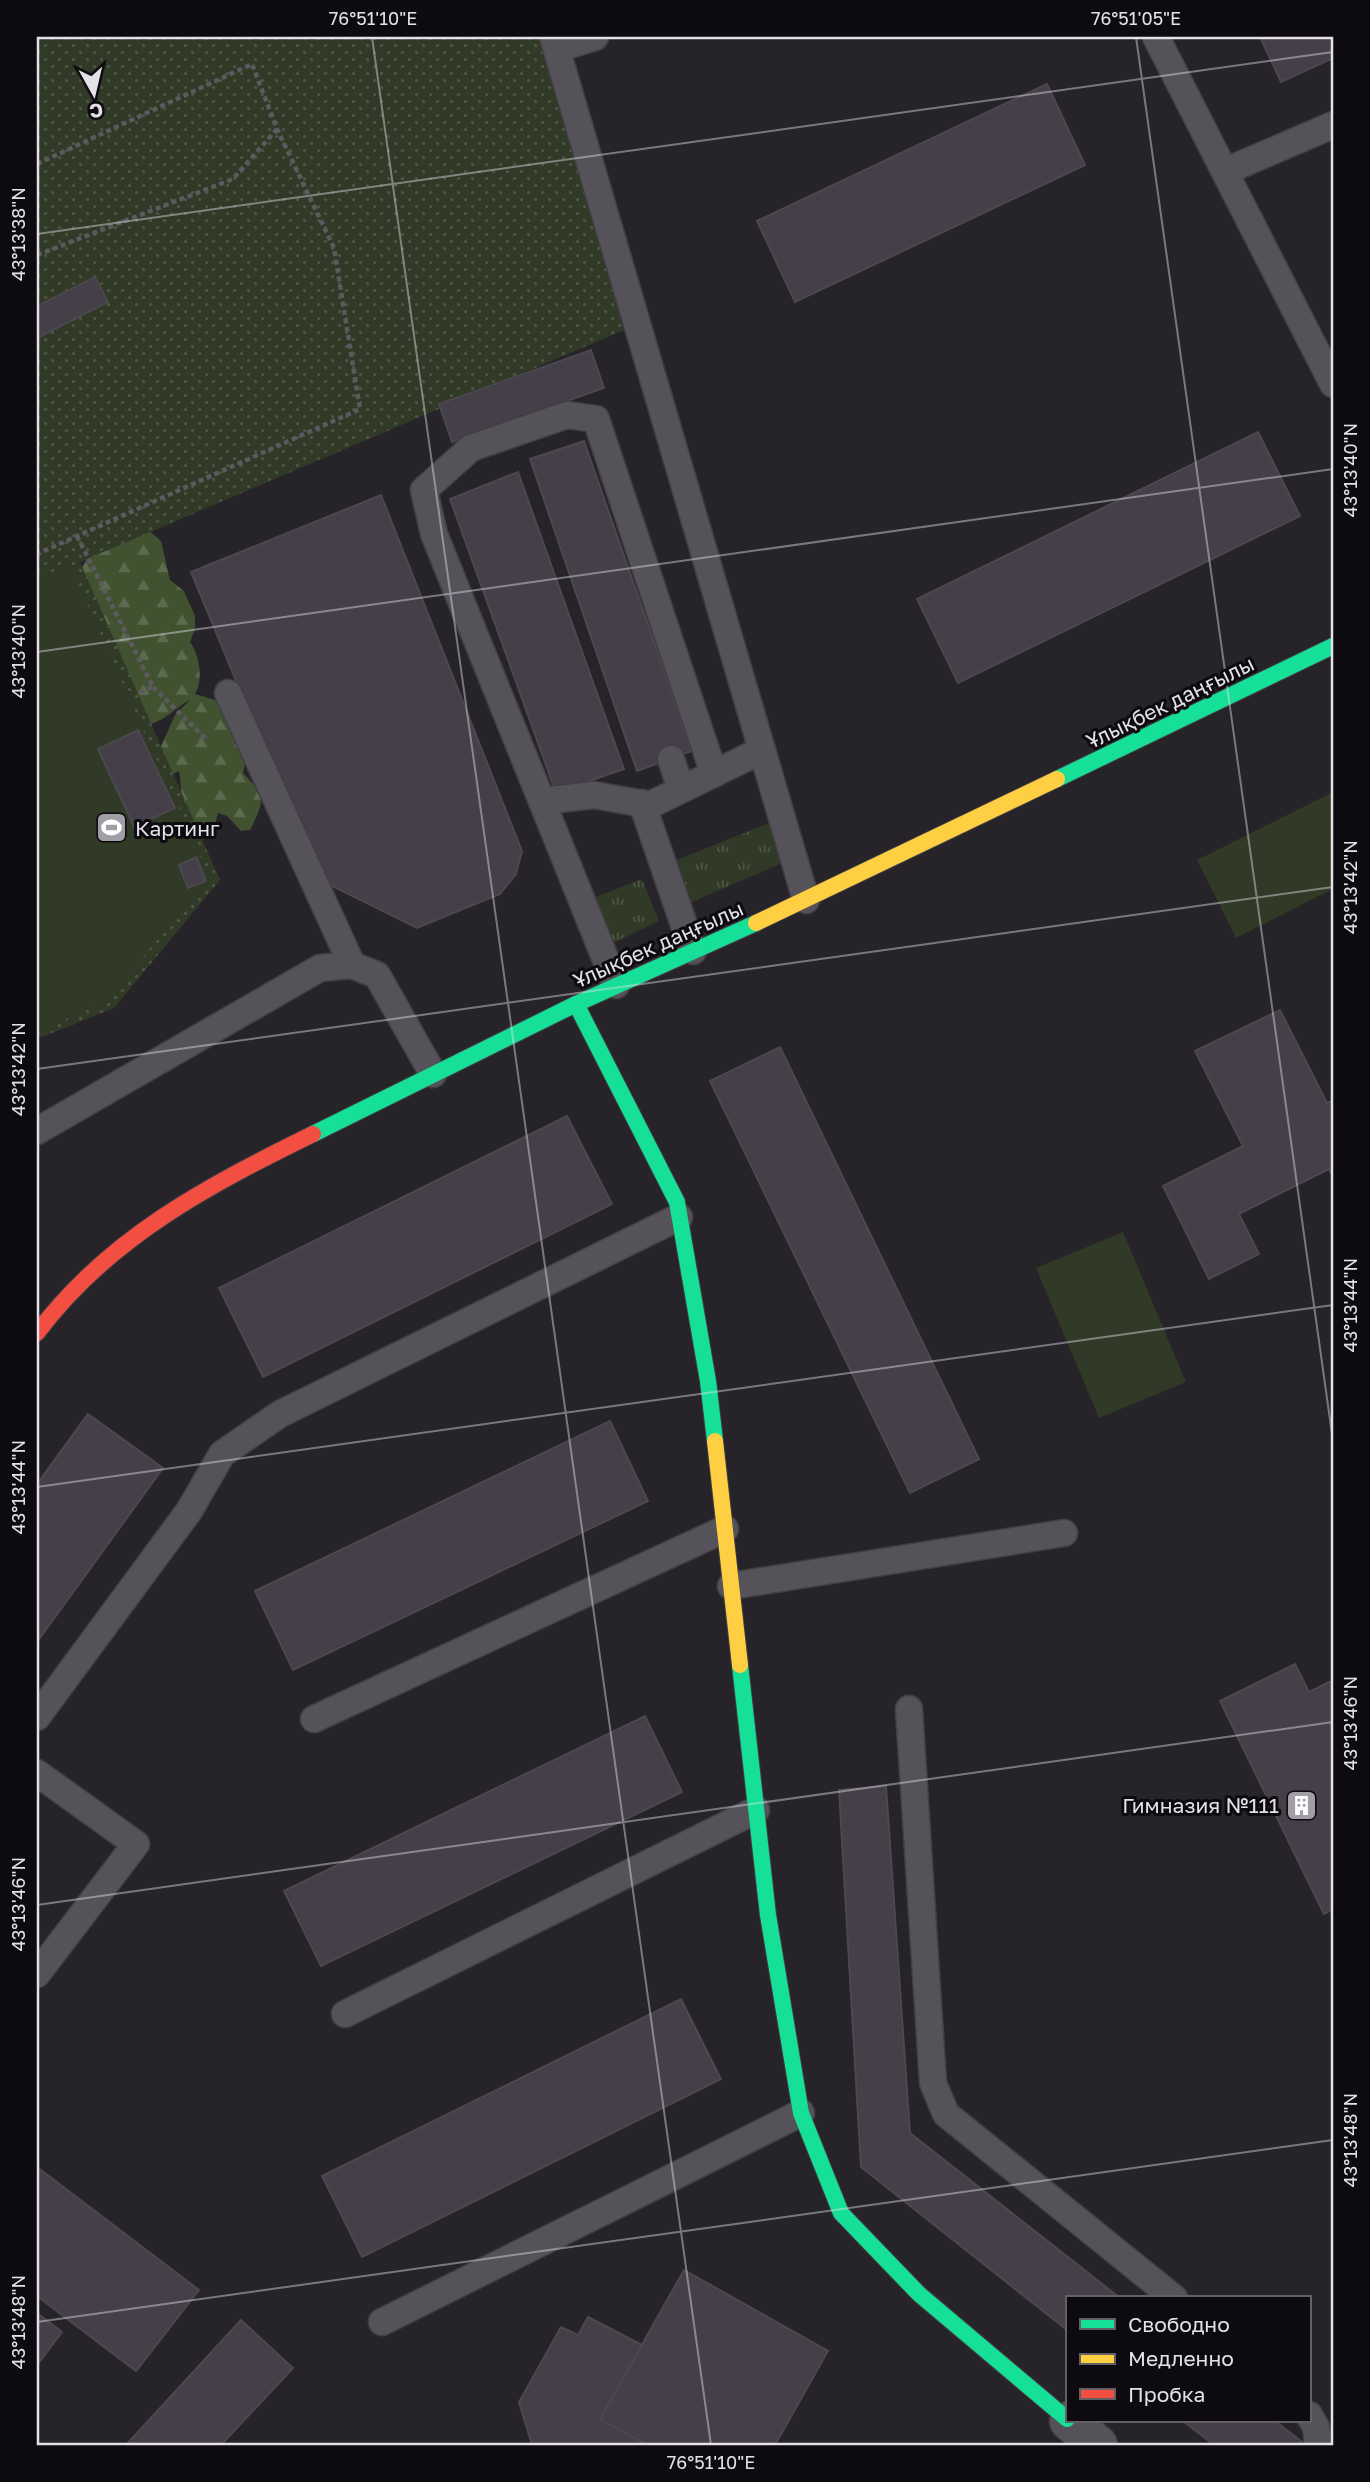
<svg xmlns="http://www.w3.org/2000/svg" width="1370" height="2482" font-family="'Golos Text',sans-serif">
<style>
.grass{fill:url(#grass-tufts)}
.forest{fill:url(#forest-firs)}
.park{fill:url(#park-dots)}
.pitch{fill:#303a26}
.building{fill:#443f49;stroke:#4b484e;stroke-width:2}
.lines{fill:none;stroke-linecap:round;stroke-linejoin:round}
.lane-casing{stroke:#413f44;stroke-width:29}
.street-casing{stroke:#413f44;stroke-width:41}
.fast-casing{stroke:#413f44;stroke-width:18}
.slow-casing{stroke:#413f44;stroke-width:18}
.jam-casing{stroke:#413f44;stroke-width:18}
.path{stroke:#5c5a5f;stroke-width:4.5;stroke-dasharray:5 3.5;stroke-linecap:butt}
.lane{stroke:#555359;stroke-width:26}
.street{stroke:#555359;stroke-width:38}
.fast{stroke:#16e098;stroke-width:16}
.slow{stroke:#ffcf43;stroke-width:16}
.jam{stroke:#f24e42;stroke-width:16}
.ticks{fill:none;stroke:#e3e0e8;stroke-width:2;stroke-opacity:0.45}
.labels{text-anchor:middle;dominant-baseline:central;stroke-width:6;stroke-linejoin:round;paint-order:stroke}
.street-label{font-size:21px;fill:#e3e0e8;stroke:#0d0b10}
.poi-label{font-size:21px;fill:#e3e0e8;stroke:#0d0b10;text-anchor:start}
.neatline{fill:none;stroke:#e3e0e8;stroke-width:2.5}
.ticks-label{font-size:18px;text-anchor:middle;fill:#e3e0e8}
</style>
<defs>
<pattern id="grass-tufts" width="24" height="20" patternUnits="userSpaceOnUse" patternTransform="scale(1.75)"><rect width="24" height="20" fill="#303a26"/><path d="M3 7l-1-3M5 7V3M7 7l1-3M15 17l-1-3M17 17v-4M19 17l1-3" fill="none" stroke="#4e5646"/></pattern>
<pattern id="forest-firs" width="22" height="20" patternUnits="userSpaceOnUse" patternTransform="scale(1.75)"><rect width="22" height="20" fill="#415231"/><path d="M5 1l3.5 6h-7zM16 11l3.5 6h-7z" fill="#5c6b4f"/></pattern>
<pattern id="park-dots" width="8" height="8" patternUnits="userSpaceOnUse" patternTransform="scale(1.75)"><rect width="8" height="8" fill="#303a26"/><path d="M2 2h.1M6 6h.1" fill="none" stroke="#4e5646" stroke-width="1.8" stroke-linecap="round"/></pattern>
</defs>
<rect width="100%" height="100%" fill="#262329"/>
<g class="grass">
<path d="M769 823 785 862 687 904 672 862Z"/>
<path d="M642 879 659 921 609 945 591 899Z"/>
</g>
<path class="forest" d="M141 524 161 541 170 580 184 591 195 616V629L190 642C199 654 204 680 195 694L215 700 230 698 247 754 243 773C266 797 265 800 250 830L241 831 227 816 218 813 215 824 199 831C178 817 183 792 179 771L164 778 158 753 175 715 190 700C175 708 167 719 151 724L138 717 76 579 87 558Z"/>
<path class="park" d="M37 37H539L629 328 80 562 220 880 114 1008 37 1039Z"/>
<g class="pitch">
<path d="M70 566 210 879 105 1001 37 1032V579Z"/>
<path d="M1333 792V889L1236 938 1197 860Z"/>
<path d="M1123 1232 1186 1382 1099 1418 1036 1268Z"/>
</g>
<g class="building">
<path d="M1260 37H1333V58L1281 82Z"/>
<path d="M1047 84 1085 165 795 302 757 221Z"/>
<path d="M95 277 108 302 37 338V306Z"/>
<path d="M591 350 604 388 452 442 439 404Z"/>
<path d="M1258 432 1300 516 958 683 917 599Z"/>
<path d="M584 441 692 751 637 771 530 459Z"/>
<path d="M518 472 624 769 556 793 450 499Z"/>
<path d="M381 495 522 851 516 874 500 894 417 928 318 879 191 572Z"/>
<path d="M138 730 175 808 134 827 98 749Z"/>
<path d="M196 857 206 881 188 888 179 865Z"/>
<path d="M1280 1010 1327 1103 1333 1100V1177L1329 1169 1239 1214 1259 1254 1209 1279 1163 1186 1243 1146 1195 1051Z"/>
<path d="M780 1047 979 1459 910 1493 710 1081Z"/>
<path d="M567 1116 612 1204 263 1377 219 1288Z"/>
<path d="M88 1414 163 1468 37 1642V1484Z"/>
<path d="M610 1421 648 1501 293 1670 255 1591Z"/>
<path d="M1295 1664 1309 1692 1333 1680V1909L1324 1914 1220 1701Z"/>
<path d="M645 1716 682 1792 321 1966 284 1891Z"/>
<path d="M886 1786 910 2133 1120 2298H1067V2330L861 2167 839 1790Z"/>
<path d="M681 1999 721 2079 362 2257 322 2176Z"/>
<path d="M37 2167 199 2290 136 2371 37 2296Z"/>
<path d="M684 2270 828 2351 775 2445H647L600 2419Z"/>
<path d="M37 2313 62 2332 37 2365Z"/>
<path d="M588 2317 642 2345 600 2419 647 2445H532L519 2402 561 2327 578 2335Z"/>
<path d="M241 2320 293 2368 221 2445H126Z"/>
<path d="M1183 2421H1275L1306 2445H1214Z"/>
</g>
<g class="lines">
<defs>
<g id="lane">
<path d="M553 37 806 900"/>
<path d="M1156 37 1333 384"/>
<path d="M557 49 595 37"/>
<path d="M1226 171 1333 125"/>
<path d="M228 693 352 965"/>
<path d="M671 759 681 789"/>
<path d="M542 801 594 795 650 805 762 750"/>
<path d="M642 803 693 951"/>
<path d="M616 985 434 534 424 490 471 448 567 415 596 419 714 774"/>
<path d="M37 1131 320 968 352 965 377 975 433 1074"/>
<path d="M731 1586 1064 1533"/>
<path d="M909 1709 933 2083 946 2114 1174 2298"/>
<path d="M37 1717 189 1511 222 1454 280 1414 679 1217"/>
<path d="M314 1719 725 1529"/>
<path d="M37 1773 136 1844 37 1974"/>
<path d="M345 2014 756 1810"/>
<path d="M382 2322 801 2113"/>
<path d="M1309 2415 1316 2427 1318 2445"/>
</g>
<path id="street" d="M1069 2421 1098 2445"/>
<g id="fast">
<path d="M1057 779 1333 646"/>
<path d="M576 1004 677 1202 708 1381 715 1441"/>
<path d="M313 1134 576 1004 756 923"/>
<path d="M740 1665 768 1915 801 2113 841 2213 919 2294 1067 2419"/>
</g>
<g id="slow">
<path d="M756 923 1057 779"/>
<path d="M715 1441 740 1665"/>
</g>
<path id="jam" d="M37 1333C108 1238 209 1185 313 1134"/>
</defs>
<use href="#lane" class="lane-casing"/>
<use href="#street" class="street-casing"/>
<use href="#fast" class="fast-casing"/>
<use href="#slow" class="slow-casing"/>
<use href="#jam" class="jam-casing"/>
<g class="path">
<path d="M37 164 252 64 277 129 334 248 360 409 37 554"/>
<path d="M37 255 233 179 277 129"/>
<path d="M77 536 153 687 138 693"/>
<path d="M153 687 207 740"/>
</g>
<use href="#lane" class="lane"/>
<use href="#street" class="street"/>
<use href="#fast" class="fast"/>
<use href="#slow" class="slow"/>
<use href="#jam" class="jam"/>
</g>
<path class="ticks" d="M372 37 711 2445M1136 37 1333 1441M37 234 1333 52M37 652 1333 469M37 1069 1333 887M37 1487 1333 1305M37 1905 1333 1722M37 2322 1333 2140"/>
<defs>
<symbol id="stadium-square" viewBox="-11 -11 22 22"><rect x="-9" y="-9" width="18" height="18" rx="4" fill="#a19ea5" stroke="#0d0b10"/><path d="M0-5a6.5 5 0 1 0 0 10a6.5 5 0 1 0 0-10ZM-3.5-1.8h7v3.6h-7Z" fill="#fff"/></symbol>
<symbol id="building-square" viewBox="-11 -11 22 22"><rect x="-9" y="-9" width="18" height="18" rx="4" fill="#a19ea5" stroke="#0d0b10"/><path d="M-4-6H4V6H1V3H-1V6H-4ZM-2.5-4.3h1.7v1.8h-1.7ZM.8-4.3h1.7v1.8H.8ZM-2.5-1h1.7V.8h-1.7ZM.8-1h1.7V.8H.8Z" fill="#fff"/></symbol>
</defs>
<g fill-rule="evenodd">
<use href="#stadium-square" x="94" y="810" width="35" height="35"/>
<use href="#building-square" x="1284" y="1788" width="35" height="35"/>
</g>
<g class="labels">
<g class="street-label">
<text transform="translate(1170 702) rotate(-26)">Ұлықбек даңғылы</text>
<text transform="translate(658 944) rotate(-24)">Ұлықбек даңғылы</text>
</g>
<g class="poi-label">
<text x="135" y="828">Картинг</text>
<text x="1279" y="1805" text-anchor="end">Гимназия №111</text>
</g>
</g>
<rect width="1370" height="2482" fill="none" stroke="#0d0b10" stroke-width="77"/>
<rect x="1066" y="2296" width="245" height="126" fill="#0d0b10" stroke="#636066" stroke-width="2"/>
<rect x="1080" y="2319" width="35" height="10" fill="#16e098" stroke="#636066" stroke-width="2"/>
<text x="1128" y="2332" font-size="21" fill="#e3e0e8">Свободно</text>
<rect x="1080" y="2354" width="35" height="10" fill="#ffcf43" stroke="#636066" stroke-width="2"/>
<text x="1128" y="2366" font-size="21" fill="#e3e0e8">Медленно</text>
<rect x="1080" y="2389" width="35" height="10" fill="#f24e42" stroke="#636066" stroke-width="2"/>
<text x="1128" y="2402" font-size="21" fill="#e3e0e8">Пробка</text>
<g transform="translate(94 94) rotate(172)" stroke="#0d0b10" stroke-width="5" paint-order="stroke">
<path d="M0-5L12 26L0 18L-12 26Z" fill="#e3e0e8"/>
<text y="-10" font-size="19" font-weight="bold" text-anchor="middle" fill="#e3e0e8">С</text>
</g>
<rect x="38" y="38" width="1294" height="2406" class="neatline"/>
<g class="ticks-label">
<text x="373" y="25">76°51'10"E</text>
<text x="1136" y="25">76°51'05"E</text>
<text transform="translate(19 234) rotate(-90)" y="6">43°13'38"N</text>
<text transform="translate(1351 470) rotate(-90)" y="6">43°13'40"N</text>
<text transform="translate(19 651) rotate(-90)" y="6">43°13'40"N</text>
<text transform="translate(1351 887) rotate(-90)" y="6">43°13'42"N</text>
<text transform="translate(19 1069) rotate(-90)" y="6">43°13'42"N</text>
<text transform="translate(1351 1305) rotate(-90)" y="6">43°13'44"N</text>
<text transform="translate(19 1487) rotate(-90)" y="6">43°13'44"N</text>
<text transform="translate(1351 1723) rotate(-90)" y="6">43°13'46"N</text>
<text transform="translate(19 1904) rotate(-90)" y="6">43°13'46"N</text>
<text transform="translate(1351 2140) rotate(-90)" y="6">43°13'48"N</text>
<text transform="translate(19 2322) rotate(-90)" y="6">43°13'48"N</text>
<text x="711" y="2469">76°51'10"E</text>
</g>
</svg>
